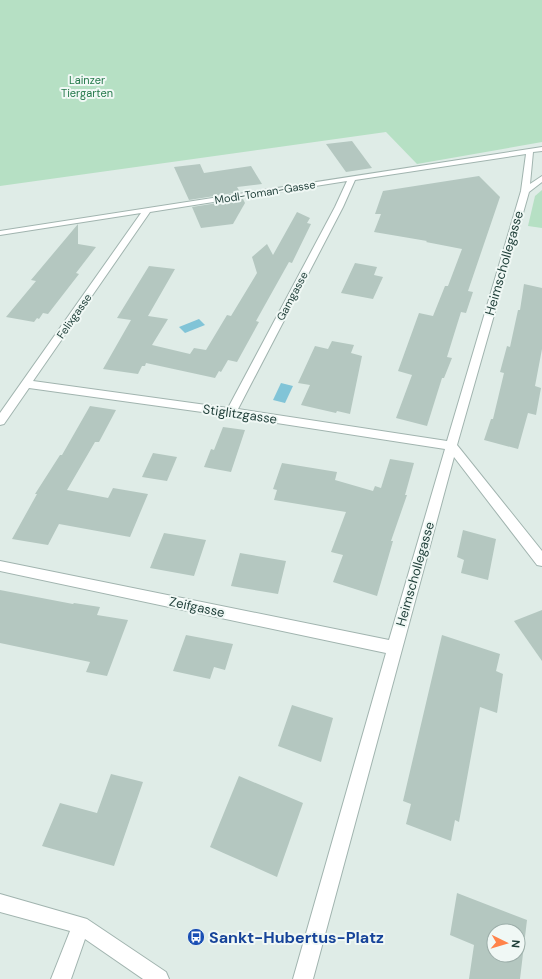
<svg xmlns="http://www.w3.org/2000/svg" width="542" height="979" font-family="'DM Sans',sans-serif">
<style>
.green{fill:#b6e0c4}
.water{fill:#81c4d7}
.building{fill:#b4c7c0;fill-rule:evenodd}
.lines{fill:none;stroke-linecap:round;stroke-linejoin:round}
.minor-casing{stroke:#a1b4af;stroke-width:2}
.minor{fill:#fff;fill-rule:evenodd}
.labels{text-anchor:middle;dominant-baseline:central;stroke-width:4;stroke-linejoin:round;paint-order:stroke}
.far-park-label{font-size:11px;fill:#25794b;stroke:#f0f8f5}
.far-street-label{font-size:11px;fill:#1e3e38;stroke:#f0f8f5}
.street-label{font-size:13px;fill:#1e3e38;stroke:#f0f8f5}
.near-transit-label{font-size:16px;font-weight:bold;fill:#164399;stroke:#f0f8f5;text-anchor:start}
</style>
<rect width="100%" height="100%" fill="#dfece7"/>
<g class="green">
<path d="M0 0H542V142L417 164 386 132 0 186Z"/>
<path d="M542 190V228L528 226 535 196Z"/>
</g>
<g class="water">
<path d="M199 319 205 325 185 333 179 327Z"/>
<path d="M281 383 293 386 285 403 273 400Z"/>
</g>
<g class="building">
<path d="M352 141 372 168 346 172 326 144Z"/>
<path d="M200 164 204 173 251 166 262 184 237 187 240 192 189 200 174 167Z"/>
<path d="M479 176 500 197 468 291 473 292 466 313 461 312 447 357 452 358 444 378H442L427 426 396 418 412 375 398 371 419 313 433 316 445 286H448L462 249 426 242 427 241 374 232 381 214H375L383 191Z"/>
<path d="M243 199 245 203 233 224 201 228 192 207Z"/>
<path d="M297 212 310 218 307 223 311 224 292 263 289 262 256 321 259 322 237 362 228 360 221 372 219 371 215 378 146 363 145 366H142L138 374 103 369 131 320 117 318 149 266 175 269 148 316 168 319 152 345 190 354 194 348 206 350 227 315 231 316 257 273 252 257 267 244 273 255Z"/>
<path d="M78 224V244L96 247 76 273 79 274 48 314 43 313 39 319 37 318 34 322 6 317 36 281 31 280Z"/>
<path d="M355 263 377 267 374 275 383 277 373 299 341 293Z"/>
<path d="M524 284 542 288V349L535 386 541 388 536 415 528 413 518 449 484 440 491 419H493L504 373 500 372 507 346 510 347 518 310H520Z"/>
<path d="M332 341 354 345 351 353 362 356 350 414 337 411 336 413 301 405 310 385 298 383 315 346 328 349Z"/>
<path d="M90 406 116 410 99 442H95L67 490 108 498 113 488 148 494 130 537 59 524 48 545 12 539 37 494H35L60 455H62Z"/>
<path d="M223 427 245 430 231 472 204 467 211 449 214 450Z"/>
<path d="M153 453 177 457 167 481 142 477Z"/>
<path d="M390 459 414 463 405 495H407L391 541H393L377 596 333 582 343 555 331 552 346 512 274 500 277 490 273 489 282 463 337 472 335 480 373 491 375 486 381 488Z"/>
<path d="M463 530 496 539 488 580 461 573 464 560 457 557Z"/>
<path d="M164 533 206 540 194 576 150 568Z"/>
<path d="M240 553 286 561 278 594 231 586Z"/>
<path d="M0 590 73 604 74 603 100 607 97 615 128 620 107 676 86 672 90 662 0 643Z"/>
<path d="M542 610V661L514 621Z"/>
<path d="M186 635 233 644 225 670 214 667 210 679 173 671Z"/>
<path d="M442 635 500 654 496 671 503 674 497 713 480 707 459 822 455 820 451 841 406 824 411 804 403 801Z"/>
<path d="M292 705 333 718 321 762 278 746Z"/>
<path d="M111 774 143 782 114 866 42 846 60 803 97 813Z"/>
<path d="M239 776 303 803 277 877 210 847Z"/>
<path d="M457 893 527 920 520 979H469L474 945 450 935ZM494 931H518V955H494Z"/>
</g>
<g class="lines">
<defs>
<g id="minor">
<path d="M542 147V151L533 152 530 184 542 176V182L529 192 457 445 542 551V566L537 565 454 457 313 979H293L386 653 0 571V561L389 640 445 449 231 416 29 388 4 424 0 425V413L141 213 0 235V231ZM526 154 521 191 447 441 238 409 343 207 355 180ZM347 181 335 207 228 408 33 381 150 212Z"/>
<path d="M0 894 87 919 166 972 169 979H143L85 939 71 979H51L70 931 0 912Z"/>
</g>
</defs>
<use href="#minor" class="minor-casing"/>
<use href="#minor" class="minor"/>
</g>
<defs>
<symbol id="bus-disc" viewBox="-11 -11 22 22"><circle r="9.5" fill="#1a4fb4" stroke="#f0f8f5"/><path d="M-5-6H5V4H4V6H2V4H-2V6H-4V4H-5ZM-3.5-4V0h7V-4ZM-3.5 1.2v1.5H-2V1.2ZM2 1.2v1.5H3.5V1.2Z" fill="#fff"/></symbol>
</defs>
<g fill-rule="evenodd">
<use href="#bus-disc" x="186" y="927" width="20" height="20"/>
</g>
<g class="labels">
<g class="far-park-label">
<text x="87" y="80">Lainzer<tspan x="87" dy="13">Tiergarten</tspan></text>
</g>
<g class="far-street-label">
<text transform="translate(265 192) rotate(-9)">Modl-Toman-Gasse</text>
<text transform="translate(292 296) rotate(-62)">Gamgasse</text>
<text transform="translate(74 316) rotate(-55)">Felixgasse</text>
</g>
<g class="street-label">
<text transform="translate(504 263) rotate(-74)">Heimschollegasse</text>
<text transform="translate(240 414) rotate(8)">Stiglitzgasse</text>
<text transform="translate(415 574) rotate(-74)">Heimschollegasse</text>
<text transform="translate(197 607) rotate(12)">Zeifgasse</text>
</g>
<g class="near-transit-label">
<text x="209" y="937">Sankt-Hubertus-Platz</text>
</g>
</g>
<g transform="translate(506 943) rotate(95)"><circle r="19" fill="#f0f8f5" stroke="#9caea9"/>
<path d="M0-3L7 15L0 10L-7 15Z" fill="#ff834a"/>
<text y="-6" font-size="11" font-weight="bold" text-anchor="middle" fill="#1e3e38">N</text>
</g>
</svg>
